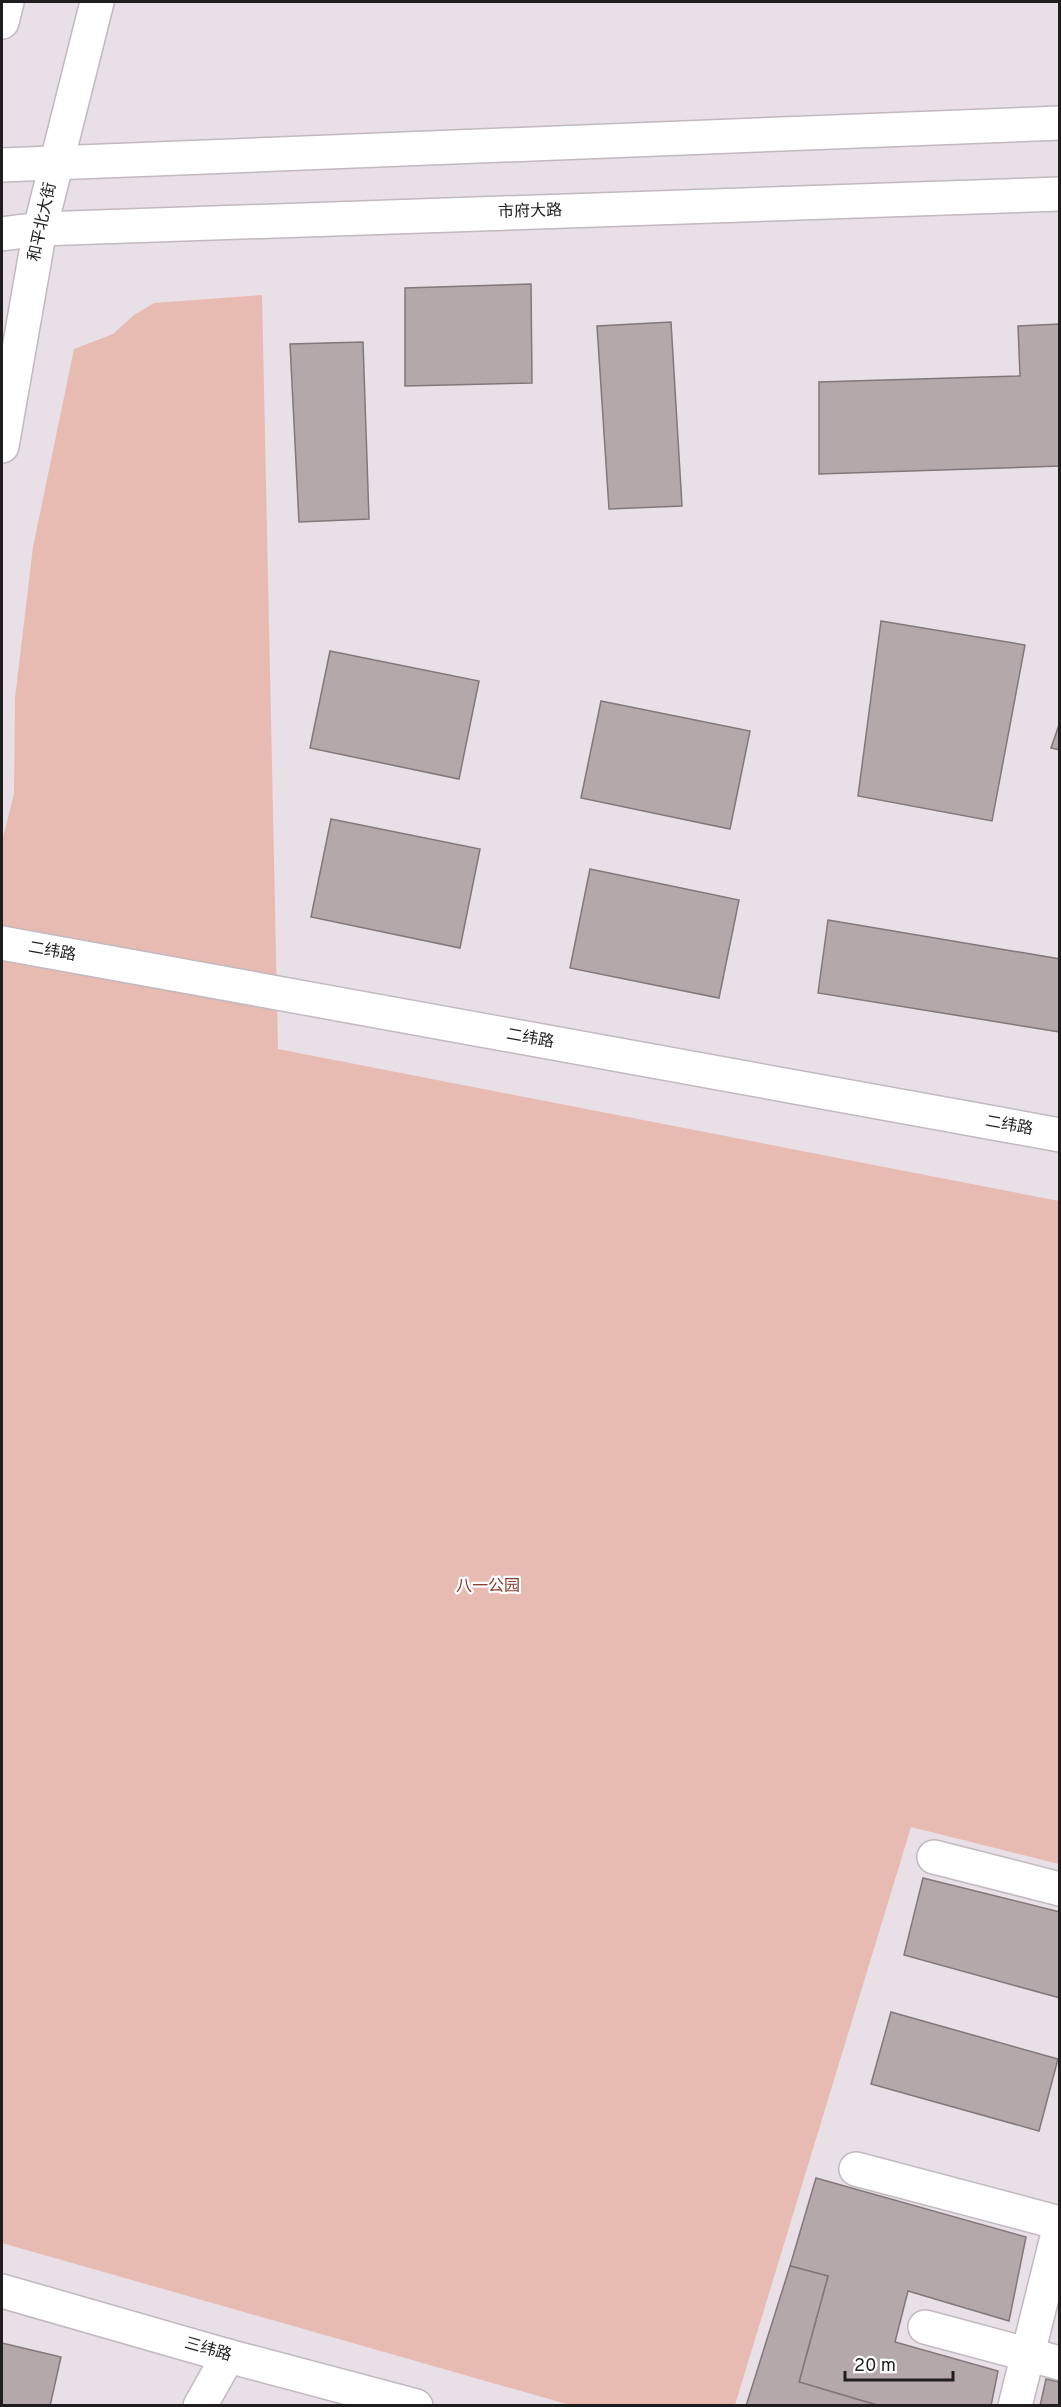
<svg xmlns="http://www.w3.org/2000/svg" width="1061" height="2407" font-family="Overpass,'Noto Sans SC',sans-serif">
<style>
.green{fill:#e7bbb1}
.building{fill:#b4a8aa;stroke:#827779;stroke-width:1.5}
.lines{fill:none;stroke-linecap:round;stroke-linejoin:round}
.minor-casing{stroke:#c2b8bf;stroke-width:36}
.major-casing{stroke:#c2b8bf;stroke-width:36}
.minor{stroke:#fff;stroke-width:33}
.major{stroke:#fff;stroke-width:33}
.labels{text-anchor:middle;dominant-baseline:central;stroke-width:4.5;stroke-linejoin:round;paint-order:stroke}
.street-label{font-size:16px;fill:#201d1f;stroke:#fff}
.park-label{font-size:16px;fill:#853928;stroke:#fff}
</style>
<rect width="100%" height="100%" fill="#e9dfe6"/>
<path class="green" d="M262 295 278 1049 1059 1201V1864L911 1827 735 2405H570L2 2243V841L14 794 15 698 33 547 74 349 113 334 134 315 154 303Z"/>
<g class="building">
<path d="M531 284 532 383 405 386V288Z"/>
<path d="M671 322 682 506 609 509 597 326Z"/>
<path d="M1060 324V466L819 474V382L1020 376 1018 326Z"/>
<path d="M363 342 369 519 299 522 290 344Z"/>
<path d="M881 621 1025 645 992 821 858 796Z"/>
<path d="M330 651 479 681 459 779 310 748Z"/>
<path d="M601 701 750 731 730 829 581 798Z"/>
<path d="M1060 722V750L1051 748Z"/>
<path d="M331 819 480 849 460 948 311 917Z"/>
<path d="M590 869 739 900 719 998 570 968Z"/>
<path d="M828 920 1060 959V1032L818 993Z"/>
<path d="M923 1878 1060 1912V1998L904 1955Z"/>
<path d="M891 2012 1058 2059 1039 2131 871 2084Z"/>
<path d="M816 2178 1026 2237 1009 2321 908 2291 895 2342 998 2371 991 2406H880L799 2382 828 2276 790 2266Z"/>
<path d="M790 2266 828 2276 799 2382 880 2406H746Z"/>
<path d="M2 2343 61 2357 50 2406H2Z"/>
<path d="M1046 2379 1060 2382V2406H1040Z"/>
</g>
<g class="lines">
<defs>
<g id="minor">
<path d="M2 943 1060 1135"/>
<path d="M934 1857 1060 1889"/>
<path d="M856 2169 1060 2223"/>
<path d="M2 2291 228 2356 416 2406"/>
<path d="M925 2327 1060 2363"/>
<path d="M200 2406 228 2356"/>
<path d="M1015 2406 1060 2225"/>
</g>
<g id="major">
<path d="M2 22 7 2"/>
<path d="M2 165 1060 123"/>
<path d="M2 234 40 229 1060 194"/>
<path d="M2 446 40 229 97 2"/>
</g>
</defs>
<use href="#minor" class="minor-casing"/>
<use href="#major" class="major-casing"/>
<use href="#minor" class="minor"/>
<use href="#major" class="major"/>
</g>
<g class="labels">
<g class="street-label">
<text transform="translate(530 212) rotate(-2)">市府大路</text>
<text transform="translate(43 222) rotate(-78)">和平北大街</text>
<text transform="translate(52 952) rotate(10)">二纬路</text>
<text transform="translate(530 1039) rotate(10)">二纬路</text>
<text transform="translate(1009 1126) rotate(10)">二纬路</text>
<text transform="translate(208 2350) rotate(16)">三纬路</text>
</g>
<g class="park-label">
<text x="488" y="1587">八一公园</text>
</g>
</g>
<rect width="1061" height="2407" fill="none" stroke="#201d1f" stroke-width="6"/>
<path d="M845 2371v9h108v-9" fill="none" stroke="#201d1f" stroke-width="3"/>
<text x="854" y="2371" font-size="18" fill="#201d1f" stroke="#ffffff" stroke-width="4.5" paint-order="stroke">20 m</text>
</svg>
